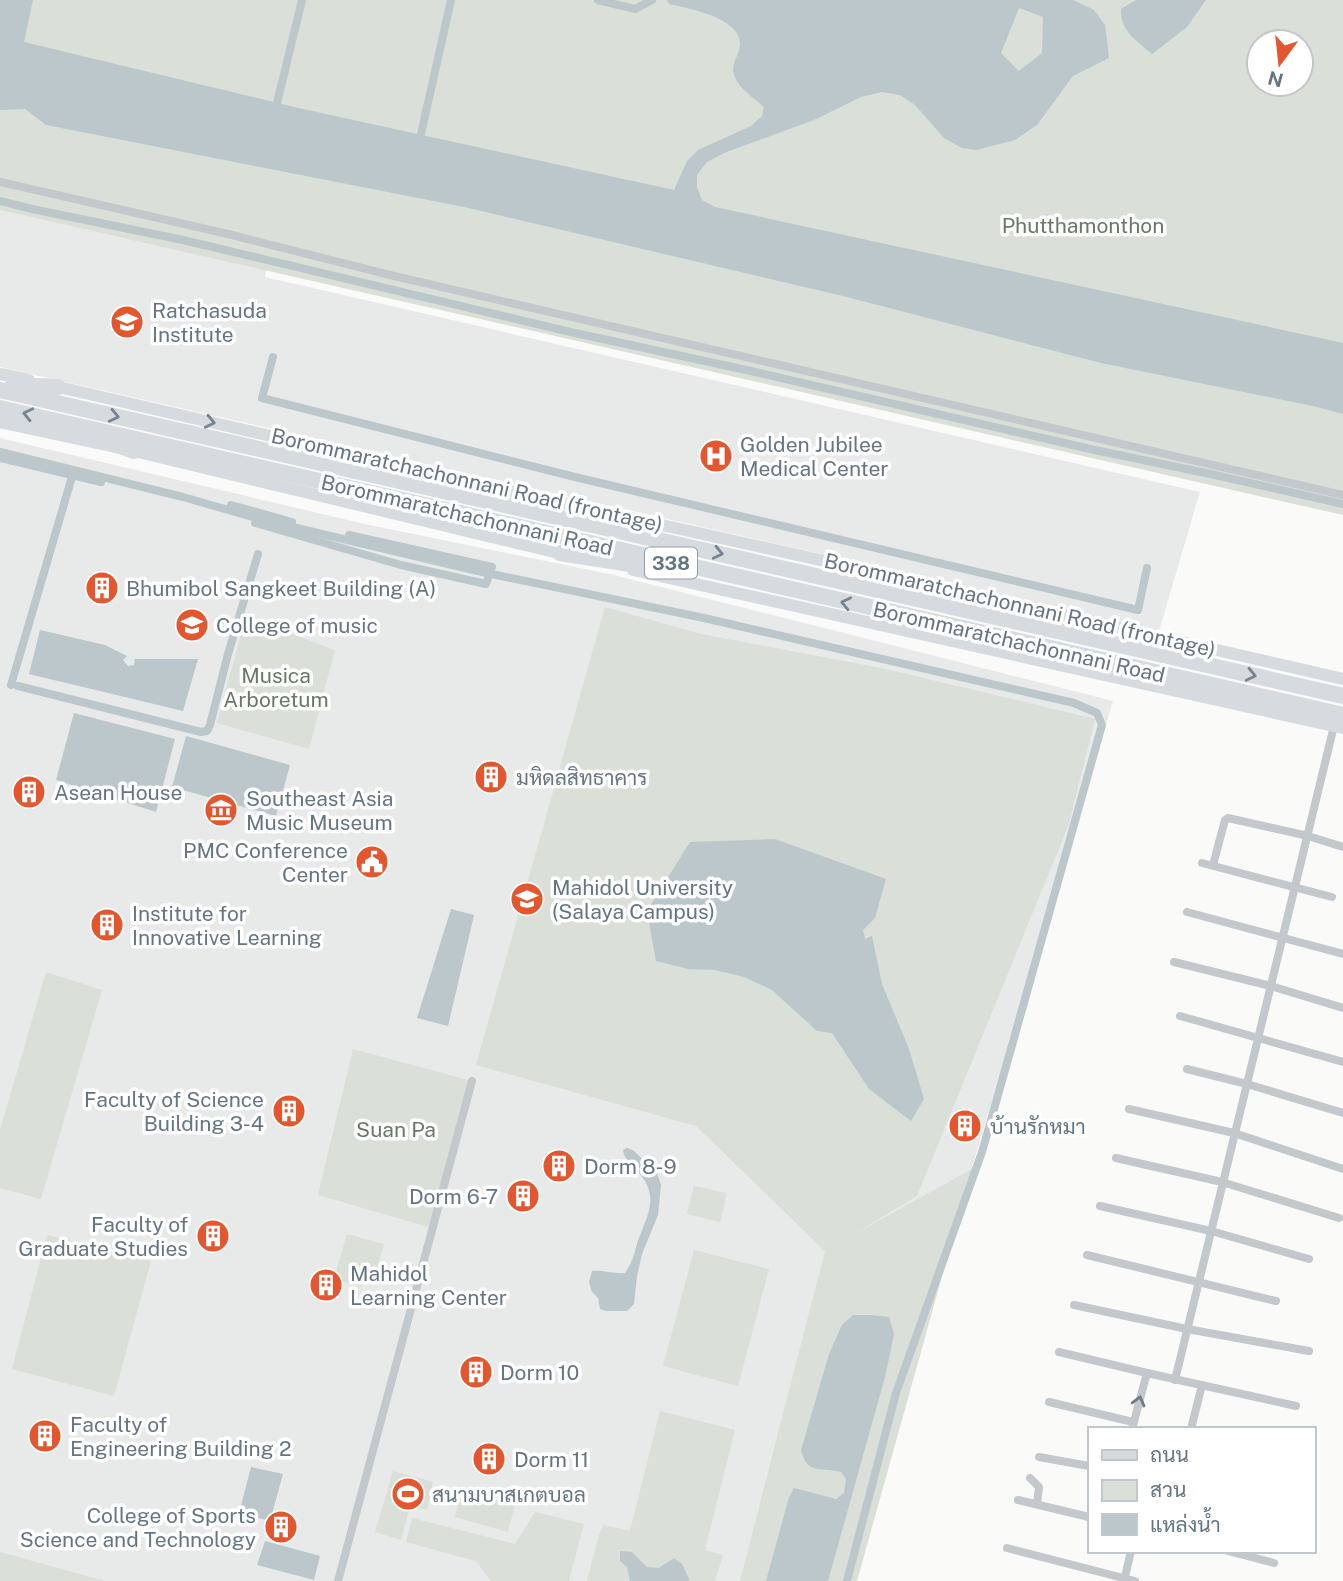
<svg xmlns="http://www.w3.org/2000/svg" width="1343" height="1581" font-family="'Public Sans',Sarabun,sans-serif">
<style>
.built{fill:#e8e9e9}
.green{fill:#dadfd7;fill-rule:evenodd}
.water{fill:#bbc7cb;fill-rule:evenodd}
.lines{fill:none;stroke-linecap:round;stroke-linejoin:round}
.canal{stroke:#bbc7cb;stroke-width:8}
.street{stroke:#c3c8cc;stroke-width:8}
.secondary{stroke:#d6dbdf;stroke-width:12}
.highway{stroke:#d6dbdf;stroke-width:16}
.oneway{stroke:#768591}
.oneway2{stroke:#6a7a87}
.labels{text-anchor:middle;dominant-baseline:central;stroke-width:7;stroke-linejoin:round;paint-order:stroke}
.shield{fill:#fff;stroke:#939fa8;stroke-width:2}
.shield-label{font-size:19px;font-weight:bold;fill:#657683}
.park-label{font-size:21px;fill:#687a64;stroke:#fff}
.poi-label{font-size:21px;fill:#657683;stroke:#fff;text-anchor:start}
.street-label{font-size:21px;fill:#657683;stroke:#fff}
</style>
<rect width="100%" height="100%" fill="#fafaf8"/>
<g class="built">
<path d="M0 210 266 270 265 277 1200 492 1159 631 0 367Z"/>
<path d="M0 438 369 525 614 575 1113 701 847 1581H0Z"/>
</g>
<g class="green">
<path d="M0 0H1343V515L0 210ZM1259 42H1301V84H1259Z"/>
<path d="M605 607 701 634 886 669 1095 719 1069 824 917 1196 851 1236 972 1169 857 1581H740L825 1251 696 1126 476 1065Z"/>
<path d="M248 618 335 650 309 749 217 723 240 638Z"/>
<path d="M46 972 102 990 41 1199 0 1188V1130Z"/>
<path d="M353 1049 472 1081 432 1228 318 1195Z"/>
<path d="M694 1186 727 1193 720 1222 687 1214Z"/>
<path d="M347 1234 384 1244 373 1282 364 1280 361 1287 334 1279Z"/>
<path d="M47 1235 151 1261 114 1396 12 1369Z"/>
<path d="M694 1250 769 1269 738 1386 663 1366Z"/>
<path d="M660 1411 735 1430 705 1550 723 1555 715 1581H587L599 1535 603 1525 630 1531Z"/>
<path d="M393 1471 433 1482 427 1510 410 1506 401 1540 375 1532Z"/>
<path d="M462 1491 515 1505 508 1532 455 1517Z"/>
<path d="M535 1512 584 1524 569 1581H491L476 1561 406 1542 412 1518 515 1544Z"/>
<path d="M0 1552 105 1581H0Z"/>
</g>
<g class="water">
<path d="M0 0H33L24 42 294 107 674 190 687 161 698 150 751 126 762 116 764 107C753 97 739 89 734 75 730 64 740 55 740 44 741 18 688 8 669 4L667 0H1073L1094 10 1105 25 1109 58 1073 76 1037 125 1015 140 976 150 962 148 944 138 915 105 900 95 881 92 861 97 814 120 724 153 707 162 697 175V187L702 200 715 207 1343 343V414L1313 406 1101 363 847 297 464 207 46 125 25 109 0 110ZM1019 8 1043 17 1042 53 1019 71 1001 53Z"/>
<path d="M1136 0H1206L1187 27 1152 54C1137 41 1120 31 1121 9Z"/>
<path d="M40 630 105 645 127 656 123 660 128 666 134 665 135 659H198L183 711 29 674Z"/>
<path d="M74 713 175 739 156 812 56 780Z"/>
<path d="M186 736 290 765 276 816 172 787Z"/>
<path d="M775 839 886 879 875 918 863 930 865 939 872 936 882 984 909 1049 924 1099 911 1121 869 1089 832 1033 817 1031 772 990 744 977 715 970 688 969 656 961 647 911 690 842Z"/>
<path d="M451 909 474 915 448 1026 417 1018Z"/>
<path d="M627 1148 633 1150 657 1173 661 1185 658 1215 642 1254 637 1276 634 1304 627 1311H606L600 1309 598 1298 592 1292 589 1282 592 1271C603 1270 614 1274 625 1273 634 1260 634 1252 639 1238 646 1219 657 1201 645 1181 639 1170 624 1162 623 1150Z"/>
<path d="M853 1315H871L889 1317 894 1334 885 1377 828 1581H766L789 1497 794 1488 836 1499 844 1493 846 1479 841 1472C819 1466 808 1476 801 1450L829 1354 842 1325Z"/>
<path d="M251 1467 283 1474 270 1521 239 1513Z"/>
<path d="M265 1541 320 1556 314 1580 257 1565Z"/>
<path d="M620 1551 632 1552 647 1567 659 1568 674 1558 682 1564 689 1579 688 1581H630L627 1567 620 1561Z"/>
</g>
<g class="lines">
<g class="canal">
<path d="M598 0 635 9 652 0"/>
<path d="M277 103 302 0"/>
<path d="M421 134 451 0"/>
<path d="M0 201 32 209 183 240 566 331 751 371 1095 450 1215 475 1343 504"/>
<path d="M273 357 262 398 575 477 1138 610 1147 568"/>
<path d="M0 452 183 497 267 521 482 572 704 618 1074 703 1097 713 1102 725 982 1152 896 1393 847 1581"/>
<path d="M0 458 101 482"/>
<path d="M231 505 292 522"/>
<path d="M255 523 401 565 486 584 492 567 349 535"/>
<path d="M11 685 74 470"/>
<path d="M18 686 201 732 207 731 210 725 228 654 258 554"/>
</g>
<g class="street">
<path d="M0 182 228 234 394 276 1343 495"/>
<path d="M1202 863 1332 897"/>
<path d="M1213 865 1225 820 1228 818 1308 836 1343 847"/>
<path d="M1187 912 1343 954"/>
<path d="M1174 962 1271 986 1343 1008"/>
<path d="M1180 1016 1343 1062"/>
<path d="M1187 1069 1247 1084 1343 1113"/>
<path d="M1129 1109 1234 1133 1343 1169"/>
<path d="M1116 1158 1222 1182 1339 1218"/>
<path d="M1100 1206 1211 1231 1309 1259"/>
<path d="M1087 1255 1276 1301"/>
<path d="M1074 1305 1187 1329 1309 1351"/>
<path d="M1059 1352 1147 1373 1296 1406"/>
<path d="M1175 1380 1334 726"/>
<path d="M1049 1402 1133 1422"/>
<path d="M1132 1429 1147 1373"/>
<path d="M1191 1429 1202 1385"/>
<path d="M1039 1457 1089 1466"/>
<path d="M1030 1478 1039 1487 1037 1504"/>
<path d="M1018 1500 1089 1517"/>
<path d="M1007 1548 1135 1581"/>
<path d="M1228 1551 1274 1563"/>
<path d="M338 1581 472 1081"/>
<path d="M1124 1581 1131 1551"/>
</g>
<g class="secondary">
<path d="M0 374 29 380"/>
<path d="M50 385 448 477"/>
<path d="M0 422 134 451 567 555"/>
<path d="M473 483 995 599 1343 679"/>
<path d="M633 570 1343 728"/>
</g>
<g class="highway">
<path d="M13 385 58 387"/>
<path d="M0 390 1343 696"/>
<path d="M0 408 1343 715"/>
<path d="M107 441 134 451"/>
<path d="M440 476 481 490"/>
<path d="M560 553 643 566"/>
</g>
</g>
<defs><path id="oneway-chevron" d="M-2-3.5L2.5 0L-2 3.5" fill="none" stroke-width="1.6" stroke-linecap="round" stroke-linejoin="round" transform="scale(1.75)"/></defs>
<g class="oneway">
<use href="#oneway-chevron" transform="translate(28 414) rotate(-167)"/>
<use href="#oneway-chevron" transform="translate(114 416) rotate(13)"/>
<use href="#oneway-chevron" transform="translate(210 422) rotate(13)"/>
<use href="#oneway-chevron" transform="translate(718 553) rotate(13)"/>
<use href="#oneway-chevron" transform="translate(846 603) rotate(-167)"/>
<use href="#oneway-chevron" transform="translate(1251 675) rotate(13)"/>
</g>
<use class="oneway2" href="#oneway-chevron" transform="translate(1139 1401) rotate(-75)"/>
<defs>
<symbol id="university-disc" viewBox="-11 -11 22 22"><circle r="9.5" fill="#e4572e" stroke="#fff"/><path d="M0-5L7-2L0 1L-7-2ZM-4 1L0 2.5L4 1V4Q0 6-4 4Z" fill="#fff"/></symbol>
<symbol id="hospital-disc" viewBox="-11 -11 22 22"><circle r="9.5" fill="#e4572e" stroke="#fff"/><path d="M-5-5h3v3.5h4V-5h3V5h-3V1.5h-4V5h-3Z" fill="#fff"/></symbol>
<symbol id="building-disc" viewBox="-11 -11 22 22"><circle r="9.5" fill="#e4572e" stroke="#fff"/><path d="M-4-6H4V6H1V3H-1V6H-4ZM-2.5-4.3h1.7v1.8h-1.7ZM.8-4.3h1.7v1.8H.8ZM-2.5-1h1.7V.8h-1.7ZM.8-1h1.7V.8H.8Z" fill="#fff"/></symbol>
<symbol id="museum-disc" viewBox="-11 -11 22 22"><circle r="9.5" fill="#e4572e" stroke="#fff"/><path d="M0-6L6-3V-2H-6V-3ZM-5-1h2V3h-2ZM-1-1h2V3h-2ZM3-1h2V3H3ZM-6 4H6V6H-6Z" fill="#fff"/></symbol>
<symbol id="civic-disc" viewBox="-11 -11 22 22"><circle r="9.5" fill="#e4572e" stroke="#fff"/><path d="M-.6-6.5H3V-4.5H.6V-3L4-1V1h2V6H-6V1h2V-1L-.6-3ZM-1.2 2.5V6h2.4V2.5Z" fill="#fff"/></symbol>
<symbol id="stadium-disc" viewBox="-11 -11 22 22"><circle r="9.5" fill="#e4572e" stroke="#fff"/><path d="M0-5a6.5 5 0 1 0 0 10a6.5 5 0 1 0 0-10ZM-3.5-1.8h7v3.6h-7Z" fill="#fff"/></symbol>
</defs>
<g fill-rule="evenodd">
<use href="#university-disc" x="108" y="303" width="38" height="38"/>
<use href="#hospital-disc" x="697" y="437" width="38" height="38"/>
<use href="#building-disc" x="83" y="569" width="38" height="38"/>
<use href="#university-disc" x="173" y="606" width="38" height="38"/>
<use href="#building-disc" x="472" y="758" width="38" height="38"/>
<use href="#building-disc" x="10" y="773" width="38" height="38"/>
<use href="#museum-disc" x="202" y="791" width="38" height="38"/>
<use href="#civic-disc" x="353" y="843" width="38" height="38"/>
<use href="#university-disc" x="508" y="880" width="38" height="38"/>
<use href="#building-disc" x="88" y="906" width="38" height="38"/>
<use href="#building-disc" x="270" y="1092" width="38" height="38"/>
<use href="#building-disc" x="946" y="1107" width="38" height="38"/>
<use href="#building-disc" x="540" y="1147" width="38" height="38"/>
<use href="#building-disc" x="504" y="1177" width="38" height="38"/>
<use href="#building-disc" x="194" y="1217" width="38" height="38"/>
<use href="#building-disc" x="307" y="1266" width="38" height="38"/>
<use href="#building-disc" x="457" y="1353" width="38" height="38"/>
<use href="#building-disc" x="26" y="1417" width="38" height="38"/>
<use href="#building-disc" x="470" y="1440" width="38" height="38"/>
<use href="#stadium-disc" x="389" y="1475" width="38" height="38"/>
<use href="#building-disc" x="262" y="1508" width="38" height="38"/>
</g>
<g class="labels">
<rect class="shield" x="645" y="547.5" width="52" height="31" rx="5"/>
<g class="shield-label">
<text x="671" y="563">338</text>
</g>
<g class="park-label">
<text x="1083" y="225">Phutthamonthon</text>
<text x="276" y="675">Musica<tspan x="276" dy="24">Arboretum</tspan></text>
<text x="396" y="1129">Suan Pa</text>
</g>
<g class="poi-label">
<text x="152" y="310">Ratchasuda<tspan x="152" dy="24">Institute</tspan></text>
<text x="740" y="444">Golden Jubilee<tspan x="740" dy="24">Medical Center</tspan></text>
<text x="126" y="588">Bhumibol Sangkeet Building (A)</text>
<text x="216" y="625">College of music</text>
<text x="516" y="777">มหิดลสิทธาคาร</text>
<text x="54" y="792">Asean House</text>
<text x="246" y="798">Southeast Asia<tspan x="246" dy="24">Music Museum</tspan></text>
<text x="348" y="850" text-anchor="end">PMC Conference<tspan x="348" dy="24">Center</tspan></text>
<text x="552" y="887">Mahidol University<tspan x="552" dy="24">(Salaya Campus)</tspan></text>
<text x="132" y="913">Institute for<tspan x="132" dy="24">Innovative Learning</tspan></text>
<text x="264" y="1099" text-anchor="end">Faculty of Science<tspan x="264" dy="24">Building 3-4</tspan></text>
<text x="990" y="1126">บ้านรักหมา</text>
<text x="584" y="1166">Dorm 8-9</text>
<text x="498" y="1196" text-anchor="end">Dorm 6-7</text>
<text x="188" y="1224" text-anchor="end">Faculty of<tspan x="188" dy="24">Graduate Studies</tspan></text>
<text x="350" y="1273">Mahidol<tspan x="350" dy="24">Learning Center</tspan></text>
<text x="500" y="1372">Dorm 10</text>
<text x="70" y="1424">Faculty of<tspan x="70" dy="24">Engineering Building 2</tspan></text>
<text x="514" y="1459">Dorm 11</text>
<text x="432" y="1494">สนามบาสเกตบอล</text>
<text x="256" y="1515" text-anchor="end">College of Sports<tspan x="256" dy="24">Science and Technology</tspan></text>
</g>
<g class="street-label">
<text transform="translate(467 480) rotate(13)">Borommaratchachonnani Road (frontage)</text>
<text transform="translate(467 515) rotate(13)">Borommaratchachonnani Road</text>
<text transform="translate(1020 605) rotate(13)">Borommaratchachonnani Road (frontage)</text>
<text transform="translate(1019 642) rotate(13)">Borommaratchachonnani Road</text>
</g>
</g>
<rect x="1088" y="1427" width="228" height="126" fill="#ffffff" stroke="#c1c8cd" stroke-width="2"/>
<rect x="1102" y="1450" width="35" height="10" fill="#d6dbdf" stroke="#c1c8cd" stroke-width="2"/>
<text x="1150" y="1462" font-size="21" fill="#657683">ถนน</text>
<rect x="1102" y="1480" width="35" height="21" fill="#dadfd7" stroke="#c1c8cd" stroke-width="2"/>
<text x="1150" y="1497" font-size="21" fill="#657683">สวน</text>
<rect x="1102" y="1514" width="35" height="21" fill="#bbc7cb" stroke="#c1c8cd" stroke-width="2"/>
<text x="1150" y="1532" font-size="21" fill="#657683">แหล่งน้ำ</text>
<g transform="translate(1280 63) rotate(195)"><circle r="33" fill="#ffffff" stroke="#c1c8cd" stroke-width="2"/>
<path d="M0-5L12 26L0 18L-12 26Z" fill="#e4572e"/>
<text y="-10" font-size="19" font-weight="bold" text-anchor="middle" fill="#657683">N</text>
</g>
</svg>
